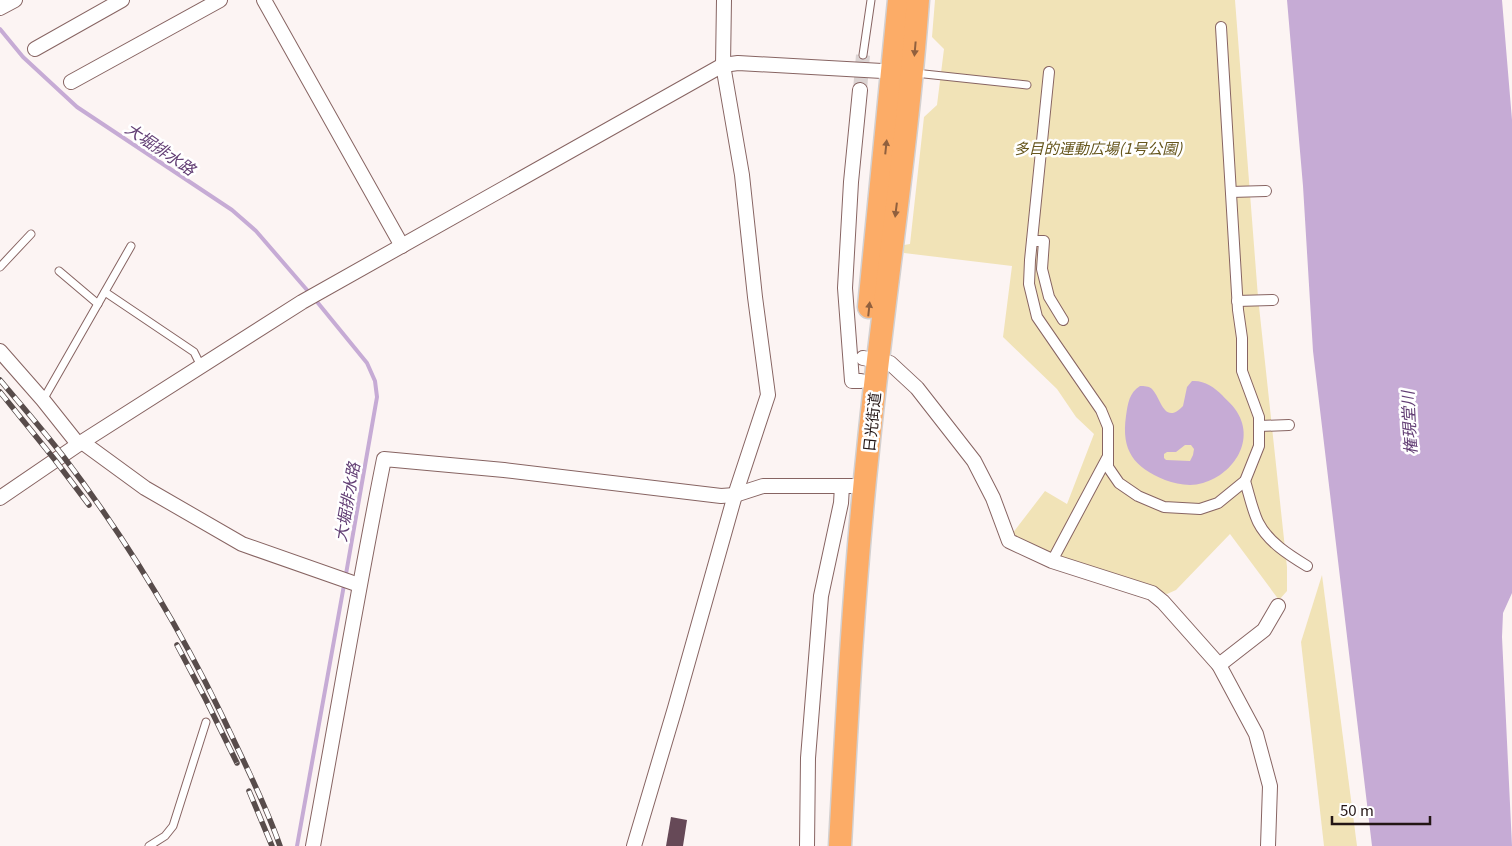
<svg xmlns="http://www.w3.org/2000/svg" width="1512" height="846" font-family="Georgia,'Noto Sans JP',serif">
<style>
.green{fill:#f1e3b7}
.water{fill:#c6abd5;fill-rule:evenodd}
.lines{fill:none;stroke-linecap:round;stroke-linejoin:round}
.stream{stroke:#c6abd5;stroke-width:4}
.building{fill:#664957}
.minor-tunnel{stroke:#dbd3d2;stroke-width:14;stroke-dasharray:14 7;stroke-linecap:butt}
.service-casing{stroke:#876462;stroke-width:9}
.pedestrian-casing{stroke:#876462;stroke-width:12}
.minor-casing{stroke:#876462;stroke-width:16}
.trunk-casing{stroke:#d3d0d0;stroke-width:25}
.service{stroke:#fff;stroke-width:7}
.pedestrian{stroke:#fff;stroke-width:10}
.minor{stroke:#fff;stroke-width:14}
.trunk{stroke:#fcac67;stroke-width:22}
.rail-casing{stroke:#584c4b;stroke-width:5.5}
.rail{stroke:#fff;stroke-width:4;stroke-dasharray:11;stroke-linecap:butt}
.oneway{fill:#90603e}
.labels{text-anchor:middle;dominant-baseline:central;stroke-width:5;stroke-linejoin:round;paint-order:stroke}
.park-label{font-size:15px;font-style:italic;fill:#66561d;stroke:#fff}
.street-label{font-size:15px;fill:#231514;stroke:#fff}
.water-label{font-size:16px;font-style:italic;fill:#623e74;stroke:#fff}
</style>
<rect width="100%" height="100%" fill="#fcf4f3"/>
<g class="green">
<path d="M935 0H1235L1258 297 1287 567V591L1279 600 1230 534 1176 590 1167 594 1060 560 1015 539 1012 534 1045 491 1067 504 1094 434 1076 417 1057 389 1003 337 1012 266 904 253V245L910 244 924 117 937 105 944 49 932 37Z"/>
<path d="M1322 575 1357 846H1324L1301 642Z"/>
</g>
<g class="water">
<path d="M1287 0H1502L1512 120V593L1503 613 1502 637 1512 846H1372L1313 351 1303 186Z"/>
<path d="M1192 381C1204 380 1214 387 1222 395 1226 400 1232 404 1235 409 1257 439 1234 474 1203 483 1190 487 1177 484 1165 480 1134 467 1121 451 1126 416 1128 403 1129 393 1140 386 1144 386 1149 386 1152 389 1161 398 1164 426 1183 406L1187 387ZM1185 445H1191L1194 449 1193 455 1190 461 1166 460 1164 458V454L1167 452H1176Z"/>
</g>
<g class="lines">
<g class="stream">
<path d="M0 29 23 57 77 107 232 210 256 231 307 290"/>
<path d="M318 303 367 363 375 381 377 397 346 574"/>
<path d="M297 846 344 585"/>
</g>
</g>
<path class="building" d="M671 817 687 820 683 846H666Z"/>
<g class="lines">
<path class="minor-tunnel" d="M860 90 863 55"/>
<defs>
<g id="service">
<path d="M863 55 871 0"/>
<path d="M915 73 1027 85"/>
<path d="M0 267 31 234"/>
<path d="M59 271 98 304"/>
<path d="M105 292 194 352 201 366"/>
<path d="M43 400 131 246"/>
<path d="M149 846 165 836 173 826 206 722"/>
</g>
<g id="pedestrian">
<path d="M1049 72 1030 260 1029 284 1037 317 1101 410 1108 427V467L1119 483 1138 496 1164 507 1200 509 1218 503 1245 481 1259 446V417L1242 371V338L1238 310 1221 27"/>
<path d="M1231 192 1266 191"/>
<path d="M1032 241H1044L1042 269 1049 297 1063 320"/>
<path d="M1237 301 1273 300"/>
<path d="M1259 426 1289 425"/>
<path d="M1245 481C1249 494 1252 509 1258 522 1268 542 1289 555 1307 566"/>
<path d="M1052 561 1107 458"/>
</g>
<g id="minor">
<path d="M264 0 402 246"/>
<path d="M0 8 15 0"/>
<path d="M35 49 122 0"/>
<path d="M71 82 220 0"/>
<path d="M860 90 851 182 845 288 852 381H861"/>
<path d="M0 351 43 400 78 444"/>
<path d="M863 358 890 363 917 388 974 461 993 498 1009 541 1052 561 1152 593 1163 602 1219 665 1256 734 1270 786 1268 846"/>
<path d="M82 442 145 488 242 544 359 585"/>
<path d="M0 498 82 442 302 302 723 65 738 63 900 72"/>
<path d="M1219 665 1264 630 1278 606"/>
<path d="M313 846C337 717 358 588 384 459L504 470 721 496 735 495 763 486H853"/>
<path d="M634 846 675 708 735 495 768 395 755 297 742 175 723 65 724 0"/>
<path d="M807 846 808 758 821 596 841 503 842 486"/>
</g>
<g id="trunk">
<path d="M869 307 899 0"/>
<path d="M840 846C847 714 854 581 868 450 883 300 907 151 918 0"/>
</g>
</defs>
<use href="#service" class="service-casing"/>
<use href="#pedestrian" class="pedestrian-casing"/>
<use href="#minor" class="minor-casing"/>
<use href="#trunk" class="trunk-casing"/>
<use href="#service" class="service"/>
<use href="#pedestrian" class="pedestrian"/>
<use href="#minor" class="minor"/>
<use href="#trunk" class="trunk"/>
<defs>
<g id="rail">
<path d="M0 380C21 405 43 430 63 456 131 545 189 643 236 745 252 778 268 812 280 846"/>
<path d="M0 392 55 460 89 505"/>
<path d="M177 645 206 700 237 763"/>
<path d="M249 791 272 846"/>
</g>
</defs>
<use href="#rail" class="rail-casing"/>
<use href="#rail" class="rail"/>
</g>
<defs><path id="oneway-solid" d="M-6-.8H1V-3.2L6.5 0L1 3.2V.8H-6Z" transform="scale(1.25)"/></defs>
<g class="oneway">
<use href="#oneway-solid" transform="translate(915 49) rotate(95)"/>
<use href="#oneway-solid" transform="translate(886 147) rotate(-84)"/>
<use href="#oneway-solid" transform="translate(896 210) rotate(97)"/>
<use href="#oneway-solid" transform="translate(869 309) rotate(-84)"/>
</g>
<g class="labels">
<g class="park-label">
<text x="1098" y="147">多目的運動広場(1号公園)</text>
</g>
<g class="street-label">
<text transform="translate(871 422) rotate(-84)">日光街道</text>
</g>
<g class="water-label">
<text transform="translate(161 148) rotate(34)">大堀排水路</text>
<text transform="translate(1408 423) rotate(-93)">権現堂川</text>
<text transform="translate(346 502) rotate(-80)">大堀排水路</text>
</g>
</g>
<path d="M1332 816v8h98v-8" fill="none" stroke="#231514" stroke-width="2.5"/>
<text x="1340" y="816" font-size="15" fill="#231514" stroke="#ffffff" stroke-width="4" paint-order="stroke">50 m</text>
</svg>
